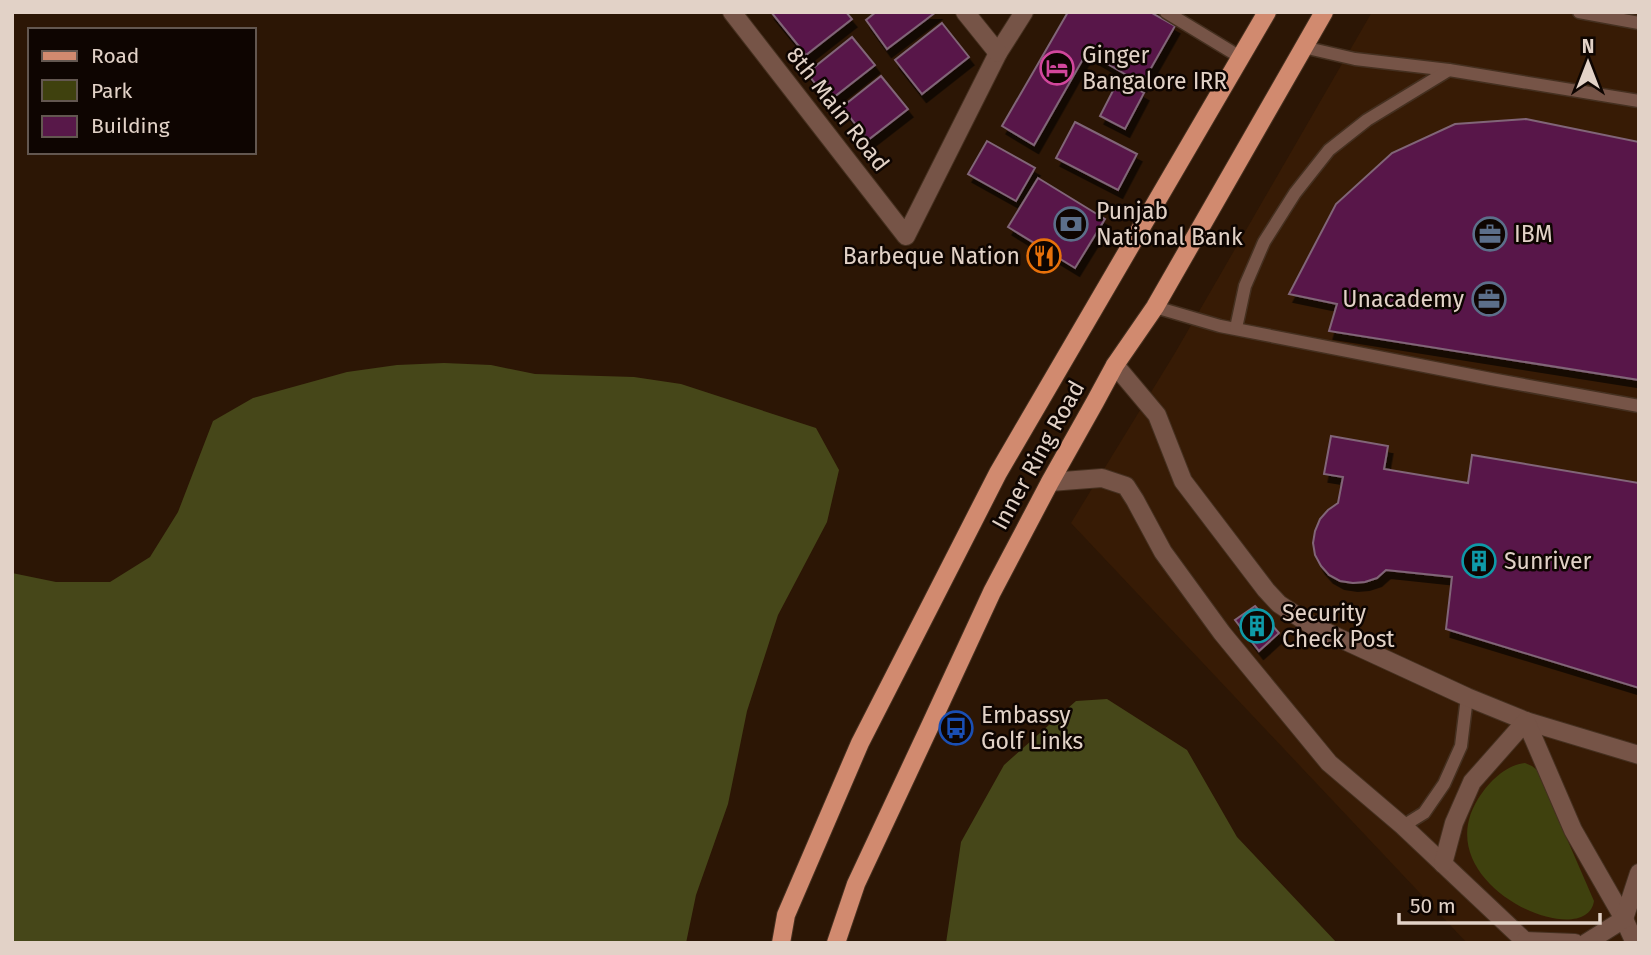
<svg xmlns="http://www.w3.org/2000/svg" width="1651" height="955" font-family="'Fira Sans',sans-serif">
<style>
.built{fill:#371b05}
.green{fill:#3f410e}
.forest{fill:#464719}
.building{fill:#581849;stroke:#816578;stroke-width:2;filter:url(#shadow)}
.lines{fill:none;stroke-linecap:round;stroke-linejoin:round}
.service-casing{stroke:#453020;stroke-width:15}
.minor-casing{stroke:#453020;stroke-width:20}
.primary-casing{stroke:#453020;stroke-width:20}
.service{stroke:#765447;stroke-width:12}
.minor{stroke:#765447;stroke-width:18}
.primary{stroke:#d18a6f;stroke-width:18}
.labels{text-anchor:middle;dominant-baseline:central;stroke-width:5;stroke-linejoin:round;paint-order:stroke}
.poi-label{font-size:23px;fill:#e2d2c7;stroke:#0e0501;text-anchor:start}
.street-label{font-size:23px;fill:#e2d2c7;stroke:#0e0501}
</style>
<defs>
<filter id="shadow"><feDropShadow dx="4.5" dy="8" stdDeviation="0" flood-color="#0009"/></filter>
</defs>
<rect width="100%" height="100%" fill="#2c1605"/>
<path class="built" d="M1372 12H1639V943H1467L1071 523 1175 353Z"/>
<path class="green" d="M1525 763 1532 766 1537 770 1594 901C1586 955 1417 882 1482 793 1492 779 1507 765 1525 763Z"/>
<g class="forest">
<path d="M444 363 491 365 535 374 634 377 681 384 816 428 839 470 827 522 778 615 747 711 728 804 696 895 686 943H12V573L56 582H110L150 557 178 512 213 421 253 398 347 372 397 365Z"/>
<path d="M1107 699 1187 750 1237 837 1337 943H946L961 842 1004 765 1076 701Z"/>
</g>
<g class="building">
<path d="M771 12H846L852 19 806 55Z"/>
<path d="M876 12H936L887 49 866 20Z"/>
<path d="M1068 12H1150L1175 26 1142 84 1087 52 1034 145 1002 126Z"/>
<path d="M942 23 969 57 922 94 895 60Z"/>
<path d="M852 37 875 65 829 101 807 73Z"/>
<path d="M881 76 908 109 868 140 842 107Z"/>
<path d="M1119 79 1144 93 1125 129 1100 116Z"/>
<path d="M1526 119 1639 142V380L1329 331 1337 304 1289 294 1336 204 1392 153 1455 124Z"/>
<path d="M1075 122 1137 154 1118 190 1056 158Z"/>
<path d="M987 141 1035 168 1016 201 968 174Z"/>
<path d="M1038 178 1105 219 1075 268 1008 227Z"/>
<path d="M1331 436 1388 446 1384 469 1468 483 1472 455 1639 483V688L1446 629 1452 577 1386 570 1377 578 1365 582 1353 583 1340 581 1329 575 1321 566 1315 555 1313 543 1315 531 1320 519 1328 510 1338 503 1343 477 1324 474Z"/>
<path d="M1255 606 1279 633 1259 651 1235 620Z"/>
</g>
<g class="lines">
<defs>
<g id="service">
<path d="M1166 12 1240 57"/>
<path d="M1579 12 1639 23"/>
<path d="M1303 47 1355 59 1449 70 1639 101"/>
<path d="M1155 307 1220 326 1491 379 1639 406"/>
<path d="M1236 328 1245 286 1264 242 1295 193 1329 150 1367 120 1449 70"/>
<path d="M1403 826 1424 813 1444 784 1461 746 1467 697"/>
</g>
<g id="minor">
<path d="M732 12 906 236 998 53 1024 12"/>
<path d="M965 12 998 53"/>
<path d="M1115 365 1157 415 1183 481 1266 590 1279 604 1311 625 1467 697 1526 721 1639 755"/>
<path d="M1050 482 1102 478 1126 486 1135 500 1163 552 1222 633 1329 763 1403 826 1527 943"/>
<path d="M1443 864 1454 823 1472 782 1526 721 1573 830 1624 919 1635 943"/>
<path d="M1525 941 1575 943"/>
<path d="M1586 943 1624 919 1639 873"/>
</g>
<g id="primary">
<path d="M781 943 786 915 860 743 998 473 1267 12"/>
<path d="M836 943 856 884 929 728 992 592 1050 482 1095 402 1115 365 1155 307 1324 12"/>
</g>
</defs>
<use href="#service" class="service-casing"/>
<use href="#minor" class="minor-casing"/>
<use href="#primary" class="primary-casing"/>
<use href="#service" class="service"/>
<use href="#minor" class="minor"/>
<use href="#primary" class="primary"/>
</g>
<defs>
<symbol id="hotel-ring" viewBox="-11 -11 22 22"><circle r="9.5" fill="#0e0501" stroke="#d1479c" stroke-width="1.5"/><path d="M-6-4.5h1.5V1H6V5H4.5V3h-9V5H-6ZM-4 0a1.8 1.8 0 1 1 3.6 0ZM.5 0V-2.5h3Q6-2.5 6 0Z" fill="#d1479c"/></symbol>
<symbol id="bank-ring" viewBox="-11 -11 22 22"><circle r="9.5" fill="#0e0501" stroke="#5c6f8a" stroke-width="1.5"/><path d="M-6-4H6V4H-6ZM0-2.3a2.3 2.3 0 1 0 0 4.6a2.3 2.3 0 1 0 0-4.6Z" fill="#5c6f8a"/></symbol>
<symbol id="office-ring" viewBox="-11 -11 22 22"><circle r="9.5" fill="#0e0501" stroke="#5c6f8a" stroke-width="1.5"/><path d="M-6-3h4V-5.5h4V-3h4V5H-6ZM-1-4.5V-3h2v-1.5ZM-6 0V1H6V0Z" fill="#5c6f8a"/></symbol>
<symbol id="restaurant-ring" viewBox="-11 -11 22 22"><circle r="9.5" fill="#0e0501" stroke="#e8710a" stroke-width="1.5"/><path d="M-5-6h1v4h1v-4h1v4h1v-4h1v5L-1.5 .5V6h-2V.5L-5-1ZM5-6V6H3V1.5H1.5Q1.5-4 5-6Z" fill="#e8710a"/></symbol>
<symbol id="building-ring" viewBox="-11 -11 22 22"><circle r="9.5" fill="#0e0501" stroke="#0f9aa8" stroke-width="1.5"/><path d="M-4-6H4V6H1V3H-1V6H-4ZM-2.5-4.3h1.7v1.8h-1.7ZM.8-4.3h1.7v1.8H.8ZM-2.5-1h1.7V.8h-1.7ZM.8-1h1.7V.8H.8Z" fill="#0f9aa8"/></symbol>
<symbol id="bus-ring" viewBox="-11 -11 22 22"><circle r="9.5" fill="#0e0501" stroke="#1a4fb4" stroke-width="1.5"/><path d="M-5-6H5V4H4V6H2V4H-2V6H-4V4H-5ZM-3.5-4V0h7V-4ZM-3.5 1.2v1.5H-2V1.2ZM2 1.2v1.5H3.5V1.2Z" fill="#1a4fb4"/></symbol>
</defs>
<g fill-rule="evenodd">
<use href="#hotel-ring" x="1038" y="49" width="38" height="38"/>
<use href="#bank-ring" x="1052" y="205" width="38" height="38"/>
<use href="#office-ring" x="1471" y="215" width="38" height="38"/>
<use href="#restaurant-ring" x="1025" y="237" width="38" height="38"/>
<use href="#office-ring" x="1470" y="280" width="38" height="38"/>
<use href="#building-ring" x="1460" y="542" width="38" height="38"/>
<use href="#building-ring" x="1238" y="607" width="38" height="38"/>
<use href="#bus-ring" x="937" y="709" width="38" height="38"/>
</g>
<g class="labels">
<g class="poi-label">
<text x="1082" y="55">Ginger<tspan x="1082" dy="26">Bangalore IRR</tspan></text>
<text x="1096" y="211">Punjab<tspan x="1096" dy="26">National Bank</tspan></text>
<text x="1514" y="234">IBM</text>
<text x="1020" y="256" text-anchor="end">Barbeque Nation</text>
<text x="1464" y="299" text-anchor="end">Unacademy</text>
<text x="1504" y="561">Sunriver</text>
<text x="1282" y="613">Security<tspan x="1282" dy="26">Check Post</tspan></text>
<text x="981" y="715">Embassy<tspan x="981" dy="26">Golf Links</tspan></text>
</g>
<g class="street-label">
<text transform="translate(838 109) rotate(52)">8th Main Road</text>
<text transform="translate(1038 455) rotate(-61)">Inner Ring Road</text>
</g>
</g>
<rect width="1651" height="955" fill="none" stroke="#e2d2c7" stroke-width="28"/>
<rect x="28" y="28" width="228" height="126" fill="#0e0501" stroke="#635750" stroke-width="2"/>
<rect x="42" y="51" width="35" height="10" fill="#d18a6f" stroke="#635750" stroke-width="2"/>
<text x="91" y="63" font-size="21" fill="#e2d2c7">Road</text>
<rect x="42" y="80" width="35" height="21" fill="#3f410e" stroke="#635750" stroke-width="2"/>
<text x="91" y="98" font-size="21" fill="#e2d2c7">Park</text>
<rect x="42" y="116" width="35" height="21" fill="#581849" stroke="#635750" stroke-width="2"/>
<text x="91" y="133" font-size="21" fill="#e2d2c7">Building</text>
<g transform="translate(1588 63)" stroke="#0e0501" stroke-width="5" paint-order="stroke">
<path d="M0-5L12 26L0 18L-12 26Z" fill="#e2d2c7"/>
<text y="-10" font-size="19" font-weight="bold" text-anchor="middle" fill="#e2d2c7">N</text>
</g>
<path d="M1399 913v10h201v-10" fill="none" stroke="#e2d2c7" stroke-width="3.5"/>
<text x="1410" y="913" font-size="21" fill="#e2d2c7" stroke="#0e0501" stroke-width="5" paint-order="stroke">50 m</text>
</svg>
